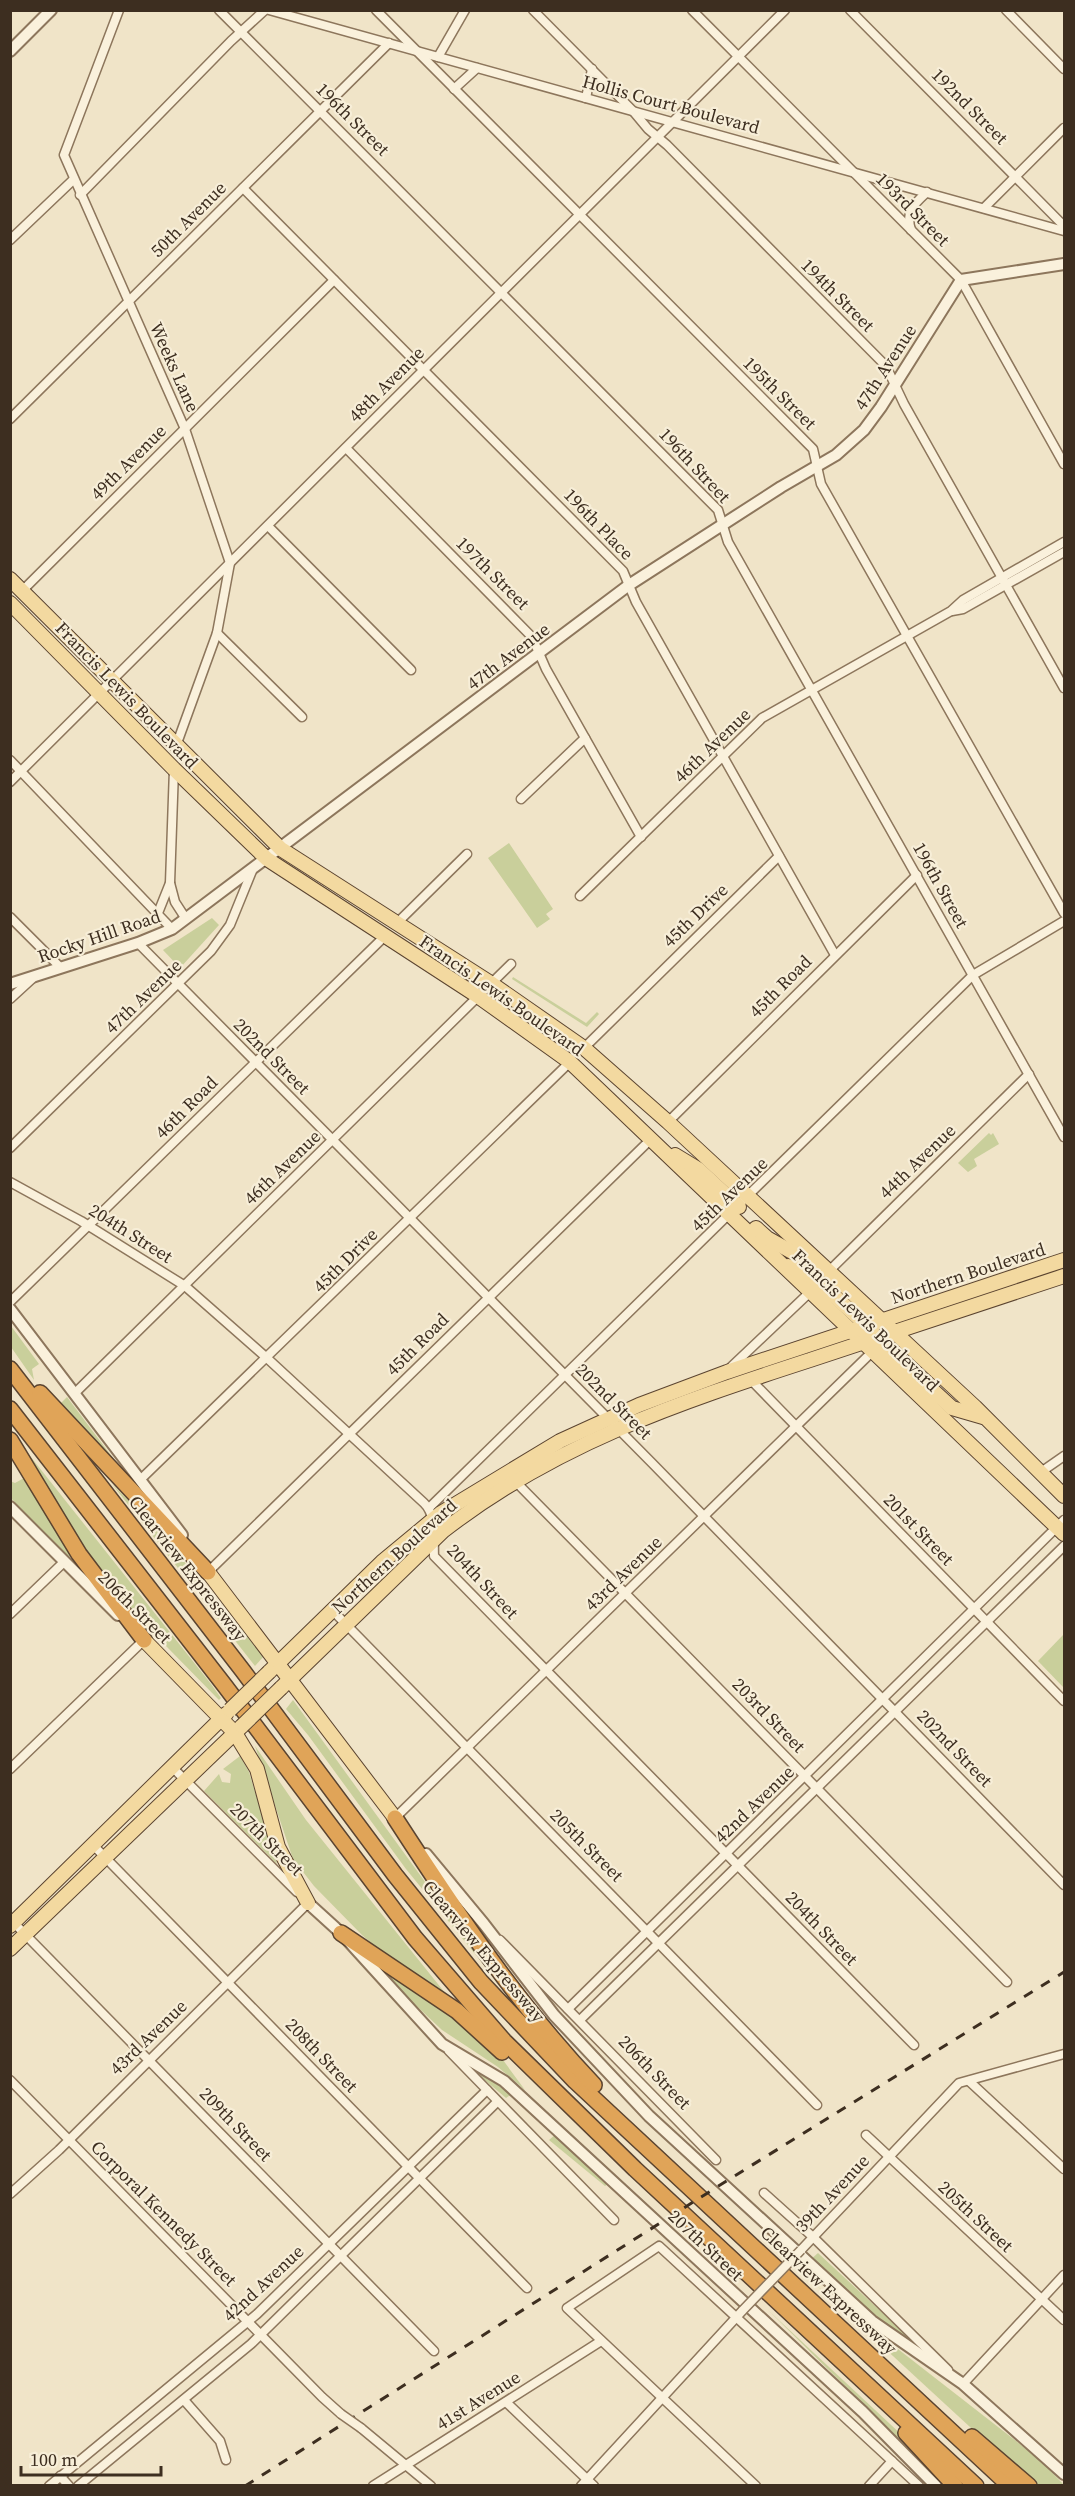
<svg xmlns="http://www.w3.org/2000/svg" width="1075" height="2496" font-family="'Source Serif 4',serif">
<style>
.green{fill:#c9cf9b}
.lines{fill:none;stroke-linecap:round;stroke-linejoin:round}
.minor-casing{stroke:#8d765c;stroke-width:11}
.tertiary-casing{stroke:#8d765c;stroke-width:14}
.primary-casing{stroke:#5b4430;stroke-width:16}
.motorway-casing{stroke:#5b4430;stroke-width:18}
.minor{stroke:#faf1dc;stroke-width:8}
.tertiary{stroke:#faf1dc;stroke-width:10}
.primary{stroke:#f3d9a0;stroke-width:14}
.motorway{stroke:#e0a458;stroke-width:15}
.rail{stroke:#3d2e20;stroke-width:3;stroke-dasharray:10 10;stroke-linecap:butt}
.minor-bridge-casing{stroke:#8d765c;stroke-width:11;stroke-linecap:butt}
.primary-bridge-casing{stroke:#5b4430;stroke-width:16;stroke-linecap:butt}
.minor-bridge{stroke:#faf1dc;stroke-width:8}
.primary-bridge{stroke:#f3d9a0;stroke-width:14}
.labels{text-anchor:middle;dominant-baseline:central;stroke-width:4.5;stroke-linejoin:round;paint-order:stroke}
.street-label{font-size:18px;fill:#3d2e20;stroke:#f7eed8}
</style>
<rect width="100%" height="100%" fill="#f0e4c8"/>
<g class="green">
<path d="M509 843 553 909 546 914 550 919 537 928 488 858Z"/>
<path d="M212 918 219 925 180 968 163 950Z"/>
<path d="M513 977 586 1023 597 1012 599 1014 587 1027 512 979Z"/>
<path d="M989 1133 991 1135 993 1133 999 1144 974 1159 977 1166 968 1172 958 1163Z"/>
<path d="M11 1326 39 1364 32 1369 34 1380 11 1347Z"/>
<path d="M67 1397 134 1486 58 1406Z"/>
<path d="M11 1432 211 1684 221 1698 219 1700 114 1593 73 1534Z"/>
<path d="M26 1477 76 1561 58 1549 11 1498 10 1481 15 1483Z"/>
<path d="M112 1484 154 1526 264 1656 255 1666Z"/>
<path d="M1064 1634V1688L1038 1661Z"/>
<path d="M293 1700 497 1981 406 1869 308 1735 286 1709Z"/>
<path d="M255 1746 306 1820 454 2004 405 1972 362 1935 314 1886 293 1859Z"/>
<path d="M240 1756 249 1772 277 1864 204 1791 219 1774 222 1782 230 1783 231 1774 223 1769Z"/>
<path d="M391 1974 434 2000 500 2056 525 2090 498 2067 442 2030 388 1979Z"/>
<path d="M466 2064 495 2081 512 2094 506 2098Z"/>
<path d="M555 2135 608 2184 605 2186 549 2140Z"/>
<path d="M818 2253 929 2356 870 2316 809 2261Z"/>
<path d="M817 2286 1038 2458 1064 2485H1033Z"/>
<path d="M768 2310 905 2438 935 2475Z"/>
</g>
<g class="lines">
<defs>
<g id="minor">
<path d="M119 10 64 155 185 429 230 563 217 633 176 746"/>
<path d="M219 10 718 510 728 542 1064 1137"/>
<path d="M269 10 1064 231"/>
<path d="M376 10 813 449 821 484 1064 913"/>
<path d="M533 10 633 111 648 129 667 145 886 366 904 404 1064 688"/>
<path d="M692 10 961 280 1064 464"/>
<path d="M850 10 1064 226"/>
<path d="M1006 10 1064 69"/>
<path d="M438 57 465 10"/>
<path d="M454 89 477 68"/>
<path d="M586 98 592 69"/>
<path d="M243 188 623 571 636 602 835 955"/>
<path d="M80 195 231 41 265 10"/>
<path d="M984 208 1064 128"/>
<path d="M911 230C905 211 914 204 927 192"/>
<path d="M10 240 73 180"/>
<path d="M10 419 389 43"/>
<path d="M346 448 532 637 546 669 641 837"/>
<path d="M268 526 411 670"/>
<path d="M22 591 334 280"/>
<path d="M952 611 963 609 1064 552"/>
<path d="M217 633 302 717"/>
<path d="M10 760 172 929"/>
<path d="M10 782 785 10"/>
<path d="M521 799 585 738"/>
<path d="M170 883 175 902 186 919"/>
<path d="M580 896 762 718 951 611 963 600 1064 542"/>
<path d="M158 913 170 883 174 769"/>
<path d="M10 917 60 967"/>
<path d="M397 923 467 854"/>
<path d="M138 943 652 1463 1064 1885"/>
<path d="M10 999 34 977"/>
<path d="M584 1048 779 856"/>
<path d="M668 1122 917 875"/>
<path d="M10 1148 211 951 230 925 252 871"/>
<path d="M10 1182 81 1221 185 1286 268 1359 424 1503C437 1515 433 1540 434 1556L914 2045"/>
<path d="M828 1272 1029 1074"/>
<path d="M10 1302 385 936"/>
<path d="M729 1369 809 1293"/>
<path d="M750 1379 1064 1701"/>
<path d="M75 1393 511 964"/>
<path d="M1041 1472 1064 1456"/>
<path d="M141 1479 570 1062"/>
<path d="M513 1479 1007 1982"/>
<path d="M429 1508 973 975 1064 921"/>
<path d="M208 1572 650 1140"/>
<path d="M332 1610 817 2105"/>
<path d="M10 1614 64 1562"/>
<path d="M172 1767 297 1892"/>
<path d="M10 1769 144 1640"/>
<path d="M395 1818 872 1352"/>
<path d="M93 1845 527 2288"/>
<path d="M14 1923 434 2351"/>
<path d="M500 1940 716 2160"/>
<path d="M568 2009 1064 1520"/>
<path d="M580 2020 1064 1546"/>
<path d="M449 2051 614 2220"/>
<path d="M10 2080 322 2397 341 2414"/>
<path d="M969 2081 1064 2169"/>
<path d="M866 2135 1064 2320"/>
<path d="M764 2193 813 2237 948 2370"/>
<path d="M10 2194 59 2150 308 1903 306 1901"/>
<path d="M801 2250 959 2083 1064 2054"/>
<path d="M960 2381 963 2384 1064 2275"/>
<path d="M184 2400 220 2441 226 2460"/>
<path d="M506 2402 594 2486"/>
<path d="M361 2428 431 2486"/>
<path d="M60 2476 69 2486"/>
<path d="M49 2486 257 2314 487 2090"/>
<path d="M78 2486 251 2344 497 2102"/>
<path d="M373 2486 601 2341"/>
<path d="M581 2486 743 2310"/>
<path d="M756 2486 567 2308 659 2246 919 2486"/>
<path d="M869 2486 892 2461"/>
</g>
<g id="tertiary">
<path d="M10 51 51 10"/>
<path d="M10 984 138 943 172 929 629 585 781 487 836 455 864 430 881 407 961 280 1064 264"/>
<path d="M10 1309 182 1535"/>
<path d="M10 1507 118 1615"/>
<path d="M426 1854 484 1924 554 2015 649 2116 872 2321 963 2384 1064 2474"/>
<path d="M308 1903 341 1933 442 2044 504 2081 863 2412 936 2486"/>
</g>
<g id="primary">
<path d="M10 579 281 849 492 984 584 1048 668 1122 975 1407 1064 1496"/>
<path d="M10 603 174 769 267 859 479 997 570 1062 1064 1534"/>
<path d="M675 1155 698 1169 739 1207"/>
<path d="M756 1228 767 1238 808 1261"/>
<path d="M788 1266 814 1278 872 1330"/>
<path d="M870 1333 952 1408 983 1417"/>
<path d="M208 1572 395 1818"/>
<path d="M144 1640 235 1733 257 1769 278 1847 308 1903"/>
<path d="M269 1672 382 1562 441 1513 560 1441 639 1405 727 1372 1064 1260"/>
<path d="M281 1688 443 1531C555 1444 677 1403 810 1360 895 1332 980 1304 1064 1276"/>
<path d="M10 1926 226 1714"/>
<path d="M10 1949 242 1726"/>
</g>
<g id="motorway">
<path d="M10 1369 243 1671 395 1875 481 1982 575 2081 1010 2486"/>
<path d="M40 1393 208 1572"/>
<path d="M10 1409 225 1686 415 1938 504 2041 635 2169 976 2486"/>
<path d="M10 1440 79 1554 144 1640"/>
<path d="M395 1818C456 1912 517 2004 594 2085"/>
<path d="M341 1933 457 2011 502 2052"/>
<path d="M906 2433 955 2486"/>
<path d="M972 2437 1029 2486"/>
</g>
</defs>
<use href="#minor" class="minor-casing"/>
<use href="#tertiary" class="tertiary-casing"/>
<use href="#primary" class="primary-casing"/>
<use href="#motorway" class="motorway-casing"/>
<use href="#minor" class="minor"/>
<use href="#tertiary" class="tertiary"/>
<use href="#primary" class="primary"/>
<use href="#motorway" class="motorway"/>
<path class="rail" d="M245 2486 728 2180 1064 1972"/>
<defs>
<g id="minor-bridge">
<path d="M743 2310 801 2250"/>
<path d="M341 2414 361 2428"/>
</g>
<g id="primary-bridge">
<path d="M230 1710 269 1672"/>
<path d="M242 1726 281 1688"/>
</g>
</defs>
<use href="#minor-bridge" class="minor-bridge-casing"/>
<use href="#primary-bridge" class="primary-bridge-casing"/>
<use href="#minor-bridge" class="minor-bridge"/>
<use href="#primary-bridge" class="primary-bridge"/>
</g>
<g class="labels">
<g class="street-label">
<text transform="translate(671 104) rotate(15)">Hollis Court Boulevard</text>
<text transform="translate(970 106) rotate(45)">192nd Street</text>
<text transform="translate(353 119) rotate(45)">196th Street</text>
<text transform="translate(913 209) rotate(45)">193rd Street</text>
<text transform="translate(188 219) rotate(-45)">50th Avenue</text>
<text transform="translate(838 295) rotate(45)">194th Street</text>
<text transform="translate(175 367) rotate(66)">Weeks Lane</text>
<text transform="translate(885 367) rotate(-57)">47th Avenue</text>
<text transform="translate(386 384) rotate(-45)">48th Avenue</text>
<text transform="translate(780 393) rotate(45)">195th Street</text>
<text transform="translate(128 462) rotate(-45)">49th Avenue</text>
<text transform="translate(695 465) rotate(47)">196th Street</text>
<text transform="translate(599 524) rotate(46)">196th Place</text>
<text transform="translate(493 573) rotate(45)">197th Street</text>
<text transform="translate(508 656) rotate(-37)">47th Avenue</text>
<text transform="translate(127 695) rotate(46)">Francis Lewis Boulevard</text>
<text transform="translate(712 745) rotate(-44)">46th Avenue</text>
<text transform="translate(941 885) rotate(61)">196th Street</text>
<text transform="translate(695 915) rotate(-44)">45th Drive</text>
<text transform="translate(99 936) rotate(-19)">Rocky Hill Road</text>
<text transform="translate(780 986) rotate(-45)">45th Road</text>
<text transform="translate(502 995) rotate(35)">Francis Lewis Boulevard</text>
<text transform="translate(143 996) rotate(-44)">47th Avenue</text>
<text transform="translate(272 1056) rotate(45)">202nd Street</text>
<text transform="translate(186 1107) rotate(-45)">46th Road</text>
<text transform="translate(917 1161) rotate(-44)">44th Avenue</text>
<text transform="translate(282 1167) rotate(-44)">46th Avenue</text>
<text transform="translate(729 1194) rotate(-44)">45th Avenue</text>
<text transform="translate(131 1233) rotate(32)">204th Street</text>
<text transform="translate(345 1260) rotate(-45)">45th Drive</text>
<text transform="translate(968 1273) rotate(-18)">Northern Boulevard</text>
<text transform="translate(866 1320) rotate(44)">Francis Lewis Boulevard</text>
<text transform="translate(417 1344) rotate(-45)">45th Road</text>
<text transform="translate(614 1401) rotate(45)">202nd Street</text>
<text transform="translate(919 1529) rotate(46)">201st Street</text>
<text transform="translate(394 1556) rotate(-42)">Northern Boulevard</text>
<text transform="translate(188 1568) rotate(52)">Clearview Expressway</text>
<text transform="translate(623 1573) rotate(-44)">43rd Avenue</text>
<text transform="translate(483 1581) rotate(47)">204th Street</text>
<text transform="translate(135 1607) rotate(45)">206th Street</text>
<text transform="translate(769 1715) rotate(46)">203rd Street</text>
<text transform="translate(955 1748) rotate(46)">202nd Street</text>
<text transform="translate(754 1804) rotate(-44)">42nd Avenue</text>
<text transform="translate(267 1839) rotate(45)">207th Street</text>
<text transform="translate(587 1845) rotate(45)">205th Street</text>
<text transform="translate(822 1928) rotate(46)">204th Street</text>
<text transform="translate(484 1951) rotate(50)">Clearview Expressway</text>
<text transform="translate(148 2037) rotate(-44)">43rd Avenue</text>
<text transform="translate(322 2055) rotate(46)">208th Street</text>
<text transform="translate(655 2072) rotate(46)">206th Street</text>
<text transform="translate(236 2124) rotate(46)">209th Street</text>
<text transform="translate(832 2193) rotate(-47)">39th Avenue</text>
<text transform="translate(164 2213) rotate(45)">Corporal Kennedy Street</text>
<text transform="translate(976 2216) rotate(43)">205th Street</text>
<text transform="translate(706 2245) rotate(43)">207th Street</text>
<text transform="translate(263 2283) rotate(-43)">42nd Avenue</text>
<text transform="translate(829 2290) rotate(43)">Clearview Expressway</text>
<text transform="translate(478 2400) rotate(-32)">41st Avenue</text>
</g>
</g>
<rect width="1075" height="2496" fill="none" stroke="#3d2e20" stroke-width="24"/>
<path d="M21 2466v9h140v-9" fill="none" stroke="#3d2e20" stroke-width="3"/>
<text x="30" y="2466" font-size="18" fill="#3d2e20" stroke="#f7eed8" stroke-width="4.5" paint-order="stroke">100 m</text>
</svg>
